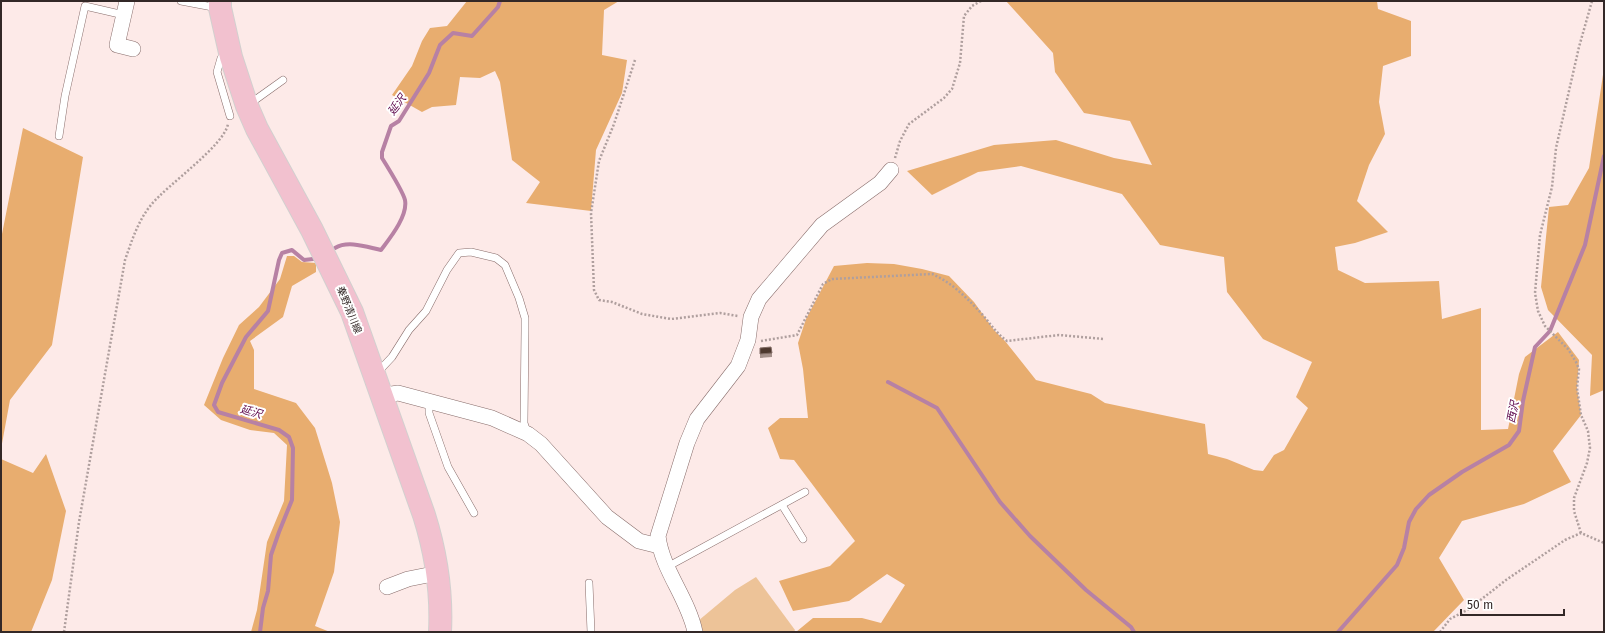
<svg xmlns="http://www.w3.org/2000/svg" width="1605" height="633" font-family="'Fira Sans','Noto Sans JP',sans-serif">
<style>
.green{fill:#edc398}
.forest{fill:#e8ad6f}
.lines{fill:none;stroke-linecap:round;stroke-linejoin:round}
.stream{stroke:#b781a4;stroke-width:4}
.lane-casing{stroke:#886d6b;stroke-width:8}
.street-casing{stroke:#886d6b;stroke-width:16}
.primary-casing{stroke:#d2d0cf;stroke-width:24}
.path{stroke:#af9f9e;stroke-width:2.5;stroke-dasharray:2 2;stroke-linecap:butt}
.lane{stroke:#fff;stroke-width:7}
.street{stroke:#fff;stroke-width:15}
.primary{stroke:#f2c1cf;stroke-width:22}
.wall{fill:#a5918b}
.building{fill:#4d382e;stroke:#826d66}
.labels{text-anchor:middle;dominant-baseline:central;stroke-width:4;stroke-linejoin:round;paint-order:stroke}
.street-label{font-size:10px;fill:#332827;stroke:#fff}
.water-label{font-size:11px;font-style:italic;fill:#5d074b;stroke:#fff}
</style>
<rect width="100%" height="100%" fill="#fdeae8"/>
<path class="green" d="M756 577 795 630 794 632H700L698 621 735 590Z"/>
<g class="forest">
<path d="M467 1H619L604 10 602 55 627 60 622 93 596 150 591 211 526 203 540 182 512 160 500 82 495 71 480 78 460 77 456 105 432 107 422 112 392 95 412 66 422 41 430 28 447 26Z"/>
<path d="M1006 1H1377L1378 9 1411 21V56L1383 66 1379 102 1385 134 1369 165 1357 201 1388 232 1355 243 1335 247 1338 270 1365 283 1439 281 1442 319 1481 308V430L1508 429 1519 374 1525 357 1558 332 1579 360 1577 388 1581 415 1553 451 1571 482 1524 504 1462 521 1439 558 1464 600 1433 632H796L813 618H862L881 623 905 585 887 574 849 601 793 611 779 581 830 566 855 541 794 460 780 459 768 428 780 418H808L803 369 798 343 806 319 834 266 867 263 894 264 922 269 949 276 974 302 994 330 1005 341 1036 380 1091 394 1105 403 1205 424 1208 454 1227 459 1254 470 1263 471 1274 455 1284 450 1308 408 1296 397 1312 362 1263 339 1227 292 1224 257 1160 245 1122 194 1021 166 978 172 932 195 907 171 994 145 1056 140 1114 158 1152 165 1130 121 1084 113 1055 72 1053 53Z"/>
<path d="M1604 68V390L1590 396 1592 355 1548 310 1541 287 1549 207 1568 205 1589 168Z"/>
<path d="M23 128 83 157 52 345 10 400 1 449V239Z"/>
<path d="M287 256H294L302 262 316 263V272L292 286 283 317 250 341 254 350V389L296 403 315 428 332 483 340 522 334 572 315 626 330 632H251L257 610 267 542 284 501 287 445 274 433 250 430 221 420 204 405 223 358 239 325 259 307 280 279Z"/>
<path d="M46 454 66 511 52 580 31 632H1V459L33 473Z"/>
</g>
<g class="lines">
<g class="stream">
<path d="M335 248C348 240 367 247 381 250 390 238 408 216 405 200 403 192 387 166 382 158V152L391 126 399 121 429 73 440 45 453 33 472 36 498 7 500 1"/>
<path d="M888 382 937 408 1000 502 1030 536 1086 590 1131 627 1134 632"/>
<path d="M260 632 263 608 268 591 271 555 279 532 292 500 293 448 289 437 279 430 218 412 214 405 222 383 246 337 268 311 279 260 282 253 292 250 304 260 313 259"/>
<path d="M1338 632 1397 565 1404 548 1409 522 1416 509 1429 495 1462 472 1509 445 1519 431 1523 401 1535 347 1550 331 1585 245 1604 156"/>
</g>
<defs>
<g id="lane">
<path d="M181 1 218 8"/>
<path d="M229 57 221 58 217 72 230 116"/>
<path d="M248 105 283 80"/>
<path d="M59 136 65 96 85 6 124 15"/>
<path d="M377 373 392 357 409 330 426 311 447 270 459 253 471 252 496 258 505 265 519 298 525 318V331L524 423 527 432"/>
<path d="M429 402V413L448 467 474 513"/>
<path d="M782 505 803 539"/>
<path d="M667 567 805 492"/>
<path d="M589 583 591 632"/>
</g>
<g id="street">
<path d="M127 1 117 45 133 49"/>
<path d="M380 396 398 393 492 418 528 434 541 444 607 517 639 541 659 546"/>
<path d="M387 587 408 579 438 573"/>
<path d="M695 632C688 598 662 570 658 536L687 443 697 419 738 366 748 340 751 317 759 299 822 225 880 183 891 170"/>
</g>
<path id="primary" d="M220 1V8L231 57 247 106 257 129 312 230 352 312 424 515C436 553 442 592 440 632"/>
</defs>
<use href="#lane" class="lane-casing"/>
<use href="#street" class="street-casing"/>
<use href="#primary" class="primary-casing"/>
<g class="path">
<path d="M635 60 614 124 599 161 591 213 594 290 599 300 612 302 642 314 671 319 720 313 738 316"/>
<path d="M895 158 900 141 909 124 944 98 952 89 960 63 964 16 972 6 981 1"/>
<path d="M761 341 797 335 823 284 832 279 932 274C951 282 967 298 981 313 990 323 996 333 1007 341L1059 335 1104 339"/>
<path d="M1581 533 1574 511V498L1587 463 1590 448 1588 431 1581 415 1577 388 1579 369 1576 362 1568 349 1545 326 1538 311 1535 293 1540 235 1552 187 1556 148 1579 47 1592 1"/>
<path d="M64 632 79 522 125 260C132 240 138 221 151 205 167 185 224 146 228 124"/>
<path d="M1440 632 1450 619 1469 609 1506 580 1565 540 1581 533 1604 543"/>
</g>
<use href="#lane" class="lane"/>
<use href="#street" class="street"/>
<use href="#primary" class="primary"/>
</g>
<path class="wall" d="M760 348 772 353V357L760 358Z"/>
<path class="building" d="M771 347 772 353 760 354V348Z"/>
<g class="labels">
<g class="street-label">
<text transform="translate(349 310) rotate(68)">秦野清川線</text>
</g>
<g class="water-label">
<text transform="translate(397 105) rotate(-53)">延沢</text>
<text transform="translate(251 412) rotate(16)">延沢</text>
<text transform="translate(1513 412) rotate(-79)">西沢</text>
</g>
</g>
<rect width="1605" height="633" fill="none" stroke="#332827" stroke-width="4"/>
<path d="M1461 609v6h103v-6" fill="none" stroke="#332827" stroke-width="2"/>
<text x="1467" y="609" font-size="12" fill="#332827" stroke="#ffffff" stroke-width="3" paint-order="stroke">50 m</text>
</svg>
